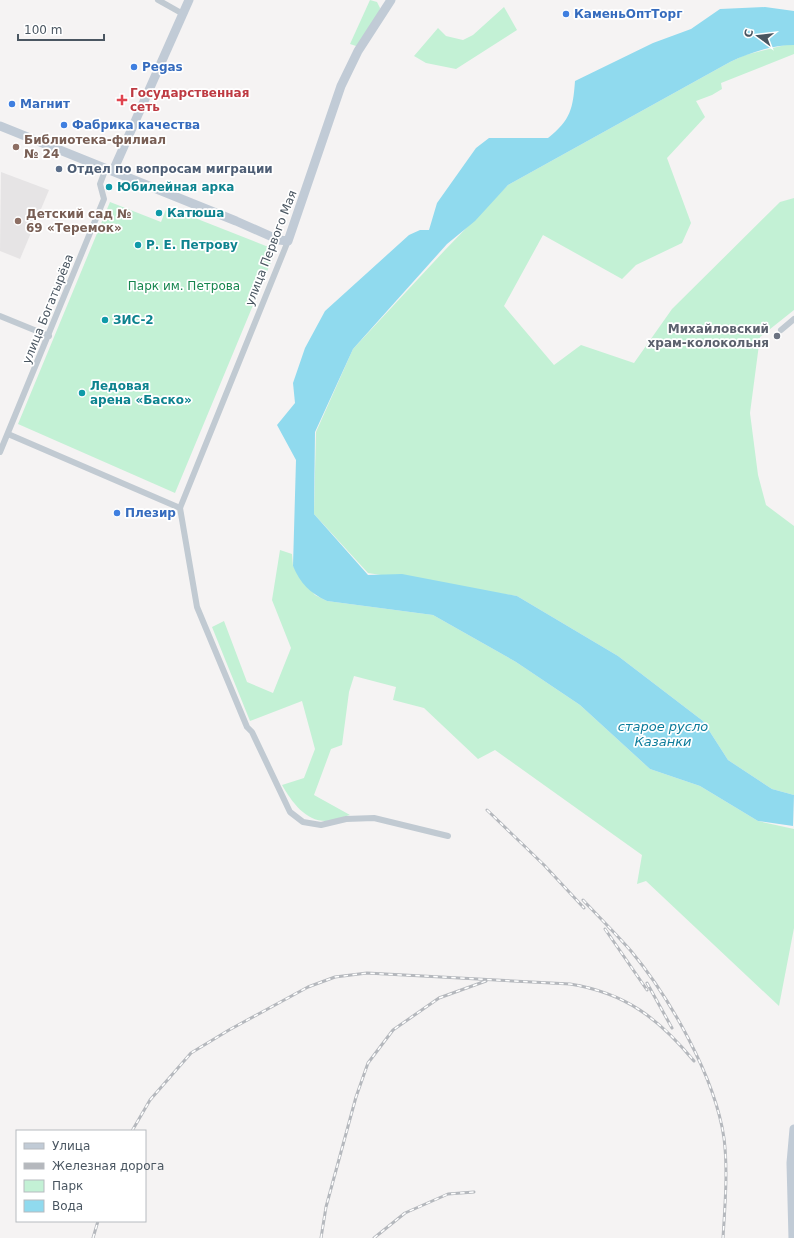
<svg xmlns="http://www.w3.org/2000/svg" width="794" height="1238" font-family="'DejaVu Sans',sans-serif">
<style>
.education{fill:#e6e4e5}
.green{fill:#c3f1d5}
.water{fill:#90daee}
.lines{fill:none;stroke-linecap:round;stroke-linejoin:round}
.street{stroke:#c1cad2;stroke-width:6}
.secondary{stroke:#c1cbd6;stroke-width:9}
.rail-casing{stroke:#b5b8bd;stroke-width:3}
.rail{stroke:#fff;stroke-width:1.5;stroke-dasharray:4.5;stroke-linecap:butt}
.shop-dot{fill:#3f7fe0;stroke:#fff;stroke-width:1.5}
.health-dot{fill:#e0444e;stroke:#fff;stroke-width:1.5}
.education-dot{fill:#8d6e63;stroke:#fff;stroke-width:1.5}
.service-dot{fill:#5c6f8a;stroke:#fff;stroke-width:1.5}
.culture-dot{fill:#0f9aa8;stroke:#fff;stroke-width:1.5}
.worship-dot{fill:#6b7280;stroke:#fff;stroke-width:1.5}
.labels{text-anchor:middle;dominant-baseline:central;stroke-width:3.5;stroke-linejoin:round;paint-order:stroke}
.shop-label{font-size:12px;font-weight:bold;fill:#366cbe;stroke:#fff;text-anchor:start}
.health-label{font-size:12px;font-weight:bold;fill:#be3a42;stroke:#fff;text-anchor:start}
.education-label{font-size:12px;font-weight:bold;fill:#785e54;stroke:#fff;text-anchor:start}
.service-label{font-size:12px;font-weight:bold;fill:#4e5e75;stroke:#fff;text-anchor:start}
.culture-label{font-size:12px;font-weight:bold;fill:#0d838f;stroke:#fff;text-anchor:start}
.street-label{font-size:12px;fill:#4a5661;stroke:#fff}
.park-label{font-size:12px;fill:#17864f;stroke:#fff}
.worship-label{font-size:12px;font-weight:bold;fill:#5b616d;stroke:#fff;text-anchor:end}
.water-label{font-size:13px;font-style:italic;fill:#0c7c9b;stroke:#fff}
</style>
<rect width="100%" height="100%" fill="#f5f3f3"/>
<path class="education" d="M1 172 49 190 20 259 0 251Z"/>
<g class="green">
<path d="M370 0 377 2 380 8 379 14 359 47 350 44Z"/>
<path d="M504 7 517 30 456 69 426 63 414 56 438 28 446 36 463 40 473 35Z"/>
<path d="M785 45H794V54L721 83 722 89 712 95 696 101 705 117 667 158 691 223 682 243 636 265 622 279 543 235 504 306 554 365 581 345 634 363 672 309 780 202 794 198V310L760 337 750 413 758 475 766 505 794 526V795L772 789 728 760 703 721 618 656 517 596 368 573 314 514 316 432 353 349 445 250 508 185 730 62 745 55Z"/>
<path d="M110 202 161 222 167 207 276 250 175 493 18 424Z"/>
<path d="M280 550 292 554 293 566 315 595 327 601 433 615 516 662 580 705 650 769 700 786 758 821 794 829V928L779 1006 646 881 637 884 642 855 495 750 478 759 424 708 393 700 396 687 354 676 349 692 342 745 331 749 314 795 350 815C343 817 334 821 326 821 305 821 292 802 282 785L304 778 315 749 302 701 250 721 212 627 224 621 247 682 273 693 291 648 272 600Z"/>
</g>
<path class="water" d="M765 7 794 11V45C772 45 749 53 730 62L508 185 475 221 447 244 353 349 315 432 314 514 368 575 402 574 517 596 618 656 703 721 728 760 772 789 794 795 793 826 758 821 700 786 650 769 580 705 516 662 433 615 327 601C310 593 300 583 293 566L296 460 277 425 295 403 293 383 305 348 325 311 409 235 420 230H429L437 203 476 148 489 138H548C571 120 573 108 575 81L653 43 691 29 720 9Z"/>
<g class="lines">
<g class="street">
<path d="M158 0 183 14"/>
<path d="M0 316 49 336"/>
<path d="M781 330 794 319"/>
<path d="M8 434 180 508"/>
<path d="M0 452 104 199 100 184 106 168"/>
<path d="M180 508 197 607 247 727 252 732 290 812 303 822 321 825 346 819 374 818 448 836"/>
<path d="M180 508 288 241"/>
</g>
<g class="secondary">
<path d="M0 126 236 221 279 240 288 241 341 86 358 51 391 0"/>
<path d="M113 171 189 0"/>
<path d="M793 1238 791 1163 794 1129"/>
</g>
<defs>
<g id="rail">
<path d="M487 810 544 865 584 908"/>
<path d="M583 900C599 917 616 934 631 951 670 998 715 1077 724 1138 728 1170 725 1205 723 1238"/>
<path d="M605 929 647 990"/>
<path d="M647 983 672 1028"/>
<path d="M132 1131 150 1100 191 1053 229 1030 308 987 335 977 367 973 570 984C626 993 659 1019 694 1061"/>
<path d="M93 1238 98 1221"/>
<path d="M321 1238 326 1207 356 1097 368 1063 393 1030 439 998 486 981"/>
<path d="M374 1238 405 1213 448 1194 474 1192"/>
</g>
</defs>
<use href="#rail" class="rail-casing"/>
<use href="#rail" class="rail"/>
</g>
<g class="shop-dot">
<circle cx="566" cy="14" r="4"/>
<circle cx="134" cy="67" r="4"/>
<circle cx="12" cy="104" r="4"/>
<circle cx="64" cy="125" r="4"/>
<circle cx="117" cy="513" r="4"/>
</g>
<path class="health-dot" d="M120 94h4v4h4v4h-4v4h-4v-4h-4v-4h4z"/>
<g class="education-dot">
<circle cx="16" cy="147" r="4"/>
<circle cx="18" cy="221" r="4"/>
</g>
<circle class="service-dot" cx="59" cy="169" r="4"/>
<g class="culture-dot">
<circle cx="109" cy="187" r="4"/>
<circle cx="159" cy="213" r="4"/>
<circle cx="138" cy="245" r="4"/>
<circle cx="105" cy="320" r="4"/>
<circle cx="82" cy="393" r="4"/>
</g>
<circle class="worship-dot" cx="777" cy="336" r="4"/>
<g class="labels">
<g class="shop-label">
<text x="574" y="14">КаменьОптТорг</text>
<text x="142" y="67">Pegas</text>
<text x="20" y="104">Магнит</text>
<text x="72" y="125">Фабрика качества</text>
<text x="125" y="513">Плезир</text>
</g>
<g class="health-label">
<text x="130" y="93">Государственная<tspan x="130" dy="14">сеть</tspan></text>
</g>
<g class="education-label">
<text x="24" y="140">Библиотека-филиал<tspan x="24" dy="14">№ 24</tspan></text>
<text x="26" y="214">Детский сад №<tspan x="26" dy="14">69 «Теремок»</tspan></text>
</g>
<g class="service-label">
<text x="67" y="169">Отдел по вопросам миграции</text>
</g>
<g class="culture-label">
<text x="117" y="187">Юбилейная арка</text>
<text x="167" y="213">Катюша</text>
<text x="146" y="245">Р. Е. Петрову</text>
<text x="113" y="320">ЗИС-2</text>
<text x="90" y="386">Ледовая<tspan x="90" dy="14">арена «Баско»</tspan></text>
</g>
<g class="street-label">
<text transform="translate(271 248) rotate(-69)">улица Первого Мая</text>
<text transform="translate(48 309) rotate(-68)">улица Богатырёва</text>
</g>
<g class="park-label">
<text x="184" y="286">Парк им. Петрова</text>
</g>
<g class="worship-label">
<text x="769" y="329">Михайловский<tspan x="769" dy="14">храм-колокольня</tspan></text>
</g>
<g class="water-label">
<text x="663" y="726">старое русло<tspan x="663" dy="15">Казанки</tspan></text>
</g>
</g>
<rect x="16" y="1130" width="130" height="92" fill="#ffffff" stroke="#b7bbc0"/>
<rect x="24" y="1143" width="20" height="6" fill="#c1cbd6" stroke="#b7bbc0"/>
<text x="52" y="1150" font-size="12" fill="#4a5661">Улица</text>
<rect x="24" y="1163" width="20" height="6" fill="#b5b8bd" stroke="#b7bbc0"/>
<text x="52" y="1170" font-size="12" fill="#4a5661">Железная дорога</text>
<rect x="24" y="1180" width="20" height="12" fill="#c3f1d5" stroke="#b7bbc0"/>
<text x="52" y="1190" font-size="12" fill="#4a5661">Парк</text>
<rect x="24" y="1200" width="20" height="12" fill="#90daee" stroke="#b7bbc0"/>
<text x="52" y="1210" font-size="12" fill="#4a5661">Вода</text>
<g transform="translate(758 36) rotate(285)" stroke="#ffffff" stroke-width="3" paint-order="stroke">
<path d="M0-3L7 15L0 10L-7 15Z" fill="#4a5661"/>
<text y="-6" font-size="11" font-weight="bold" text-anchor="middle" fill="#4a5661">С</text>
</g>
<path d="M18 34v6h86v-6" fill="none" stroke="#4a5661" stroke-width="2"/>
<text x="24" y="34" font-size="12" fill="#4a5661" stroke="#ffffff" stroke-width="3" paint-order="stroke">100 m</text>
</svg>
